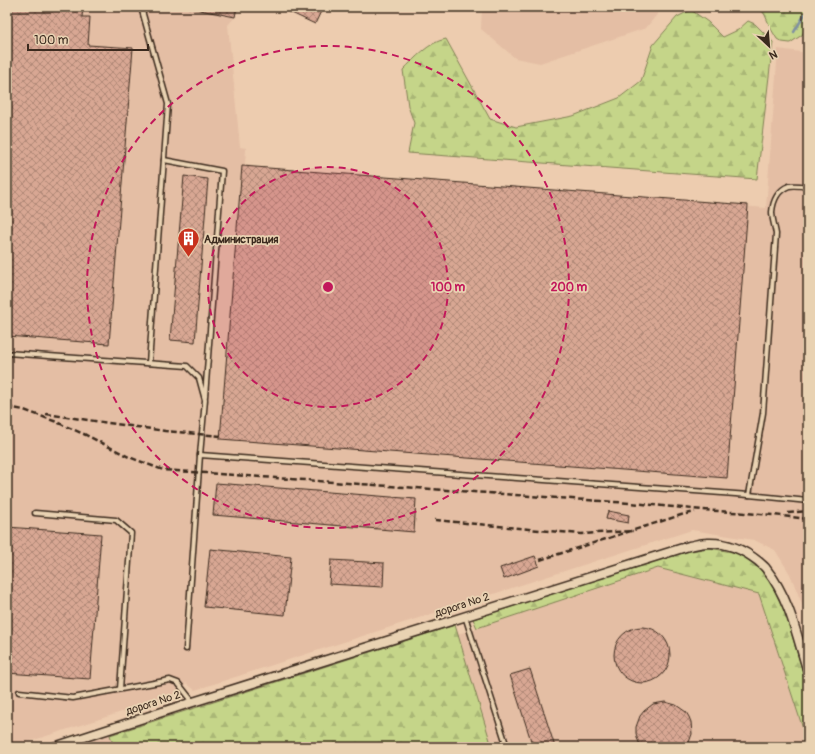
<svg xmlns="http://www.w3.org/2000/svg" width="815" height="754" font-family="Pangolin,sans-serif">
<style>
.built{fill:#e4bea4}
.forest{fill:url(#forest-firs);stroke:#808054}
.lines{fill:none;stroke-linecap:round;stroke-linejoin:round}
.stream{stroke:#8091a1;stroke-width:2.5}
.building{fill:url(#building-cross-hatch);stroke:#3b2a1e}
.lane-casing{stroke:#3b2a1e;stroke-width:7}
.street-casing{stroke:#3b2a1e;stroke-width:11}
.lane{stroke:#e9d2b2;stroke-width:4}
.street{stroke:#e9d2b2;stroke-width:8}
.rail{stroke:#3b2a1e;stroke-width:2.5;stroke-dasharray:6 3;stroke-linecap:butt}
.ring{fill:none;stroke:#c2185b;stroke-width:2;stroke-dasharray:7 5}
.labels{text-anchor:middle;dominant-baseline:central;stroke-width:3.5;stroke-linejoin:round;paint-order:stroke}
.poi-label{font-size:11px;font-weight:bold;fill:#3b2a1e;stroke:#e9d2b2;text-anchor:start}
.street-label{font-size:11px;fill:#3b2a1e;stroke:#e9d2b2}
.centre{fill:#c2185b;stroke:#e9d2b2;stroke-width:2}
.ring-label{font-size:12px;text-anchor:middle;font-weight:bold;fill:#c2185b;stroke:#e9d2b2;stroke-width:3.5;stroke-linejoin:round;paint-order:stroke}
</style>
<defs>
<pattern id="forest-firs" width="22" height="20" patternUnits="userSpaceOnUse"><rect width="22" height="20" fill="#c5d589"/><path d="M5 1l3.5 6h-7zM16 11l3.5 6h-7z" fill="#aab776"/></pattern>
<pattern id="building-cross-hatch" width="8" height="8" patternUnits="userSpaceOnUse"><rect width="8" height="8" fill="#d8a793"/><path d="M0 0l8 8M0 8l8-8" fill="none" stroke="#b08877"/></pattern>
</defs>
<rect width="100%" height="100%" fill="#edccaf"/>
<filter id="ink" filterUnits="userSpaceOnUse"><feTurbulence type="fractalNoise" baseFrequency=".025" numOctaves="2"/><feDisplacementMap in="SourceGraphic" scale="8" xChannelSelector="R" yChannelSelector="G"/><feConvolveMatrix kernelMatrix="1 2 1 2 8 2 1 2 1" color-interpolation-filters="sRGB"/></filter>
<g filter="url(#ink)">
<g class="built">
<path d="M7 7H237L235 17 228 25 240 147 246 148 245 164 255 167 766 208 778 49 808 53V619L790 574 775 550 754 540 692 530 195 690 186 683 178 694 12 747H7Z"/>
<path d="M482 7H663L646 28 540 63 515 58 481 29Z"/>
<path d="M658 568 759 594 808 744V747H404L377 659 477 628Z"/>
<path d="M110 735 114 747H74Z"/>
</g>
<g class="forest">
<path d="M759 7H808V24L802 35 790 43 782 42 777 39 771 29 765 15Z"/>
<path d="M691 10 708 22 723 37 738 30 748 21 755 24 773 42 757 179 408 153 414 123 408 106 403 70C415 58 429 42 446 39L490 119 516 127 573 116 619 98 641 81 653 45 677 17Z"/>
<path d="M709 548 738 553 758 567 771 583 786 615 808 689V744L759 594 658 568 477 628 473 619 685 552Z"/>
<path d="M455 625 492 747H114L110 735Z"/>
</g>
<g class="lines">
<path class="stream" d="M794 32 808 9"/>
</g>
<g class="building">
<path d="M7 7H83L82 17H90L88 45 133 48 109 344 7 336Z"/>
<path d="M185 7H237L235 17Z"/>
<path d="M279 7H323L315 24Z"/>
<path d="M242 166 748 205 727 478 220 439Z"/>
<path d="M184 176 208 179 195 342 170 340Z"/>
<path d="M216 483 416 499 414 532 213 515Z"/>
<path d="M608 511 629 515 628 523 606 519Z"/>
<path d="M7 527 101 534 90 679 7 673Z"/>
<path d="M210 549 291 557 285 615 204 607Z"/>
<path d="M535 556 539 566 504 579 500 568Z"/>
<path d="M331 560 384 563 383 587 329 584Z"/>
<circle cx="642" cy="655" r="28"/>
<path d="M530 669 555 747H533L510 675Z"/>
<path d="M665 702 676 705 686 712 689 717 691 722 692 734 688 745 687 747H641L637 738 636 733V727L640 716 644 711 653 704Z"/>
</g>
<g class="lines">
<defs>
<g id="lane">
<path d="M141 7 168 104 149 363"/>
<path d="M164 160 222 171 205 397"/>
<path d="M7 353 187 366 199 378 205 400 200 455 186 649"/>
<path d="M200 455 749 495 808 501"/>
<path d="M749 495 763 413 776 234C775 227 772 219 772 212 773 201 778 190 789 186 795 185 802 186 808 187"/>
<path d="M35 513 116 520 131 533 120 689"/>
<path d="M465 616 507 747"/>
<path d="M19 692 73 698 170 680 178 683 193 702"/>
</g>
<path id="street" d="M54 747 193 702 689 546C695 545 701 543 707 543 727 542 743 549 758 561 761 564 765 566 767 570 790 599 797 637 808 672"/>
</defs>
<use href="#lane" class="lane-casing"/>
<use href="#street" class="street-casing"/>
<use href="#lane" class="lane"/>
<use href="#street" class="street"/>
<g class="rail">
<path d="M7 407 24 410 54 421 86 435 129 457 163 470 643 504 703 510 774 515 808 519"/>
<path d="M46 414 165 431 221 436"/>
<path d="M788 513 808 511"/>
<path d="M435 520 581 534 633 531"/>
<path d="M540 560 681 515 695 512"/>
</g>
</g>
</g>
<circle cx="328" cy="287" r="120" fill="#c2185b" fill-opacity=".12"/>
<g class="ring">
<circle cx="328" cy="287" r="120"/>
<circle cx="328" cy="287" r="241"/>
</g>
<defs>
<symbol id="building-pin" viewBox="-11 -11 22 30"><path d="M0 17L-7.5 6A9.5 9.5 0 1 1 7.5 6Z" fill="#c8321e" stroke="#e9d2b2"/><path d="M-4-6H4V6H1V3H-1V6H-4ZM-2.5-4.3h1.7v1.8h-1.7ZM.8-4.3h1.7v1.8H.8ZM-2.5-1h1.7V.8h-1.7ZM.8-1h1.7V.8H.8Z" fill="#fff"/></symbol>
</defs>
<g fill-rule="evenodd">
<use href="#building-pin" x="176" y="226" width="25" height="34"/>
</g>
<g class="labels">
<g class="poi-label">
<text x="204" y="239">Администрация</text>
</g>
<g class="street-label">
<text transform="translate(462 605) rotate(-18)">дорога № 2</text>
<text transform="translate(153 703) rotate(-18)">дорога № 2</text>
</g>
</g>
<circle cx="328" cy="287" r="6" class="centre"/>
<g class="ring-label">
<text x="448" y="291">100 m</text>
<text x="569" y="291">200 m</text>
</g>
<rect width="815" height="754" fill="none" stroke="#e9d2b2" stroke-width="24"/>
<rect x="12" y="12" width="791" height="730" fill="none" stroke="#3b2a1e" stroke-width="1.5" filter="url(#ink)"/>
<g transform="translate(769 46) rotate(154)" stroke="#e9d2b2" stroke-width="3" paint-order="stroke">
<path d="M0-3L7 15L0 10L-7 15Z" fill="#3b2a1e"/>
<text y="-6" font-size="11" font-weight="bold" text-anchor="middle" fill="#3b2a1e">N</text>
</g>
<path d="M28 44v6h120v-6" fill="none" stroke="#3b2a1e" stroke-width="2"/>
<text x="34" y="44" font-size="12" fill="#3b2a1e" stroke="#e9d2b2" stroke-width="3" paint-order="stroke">100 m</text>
</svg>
